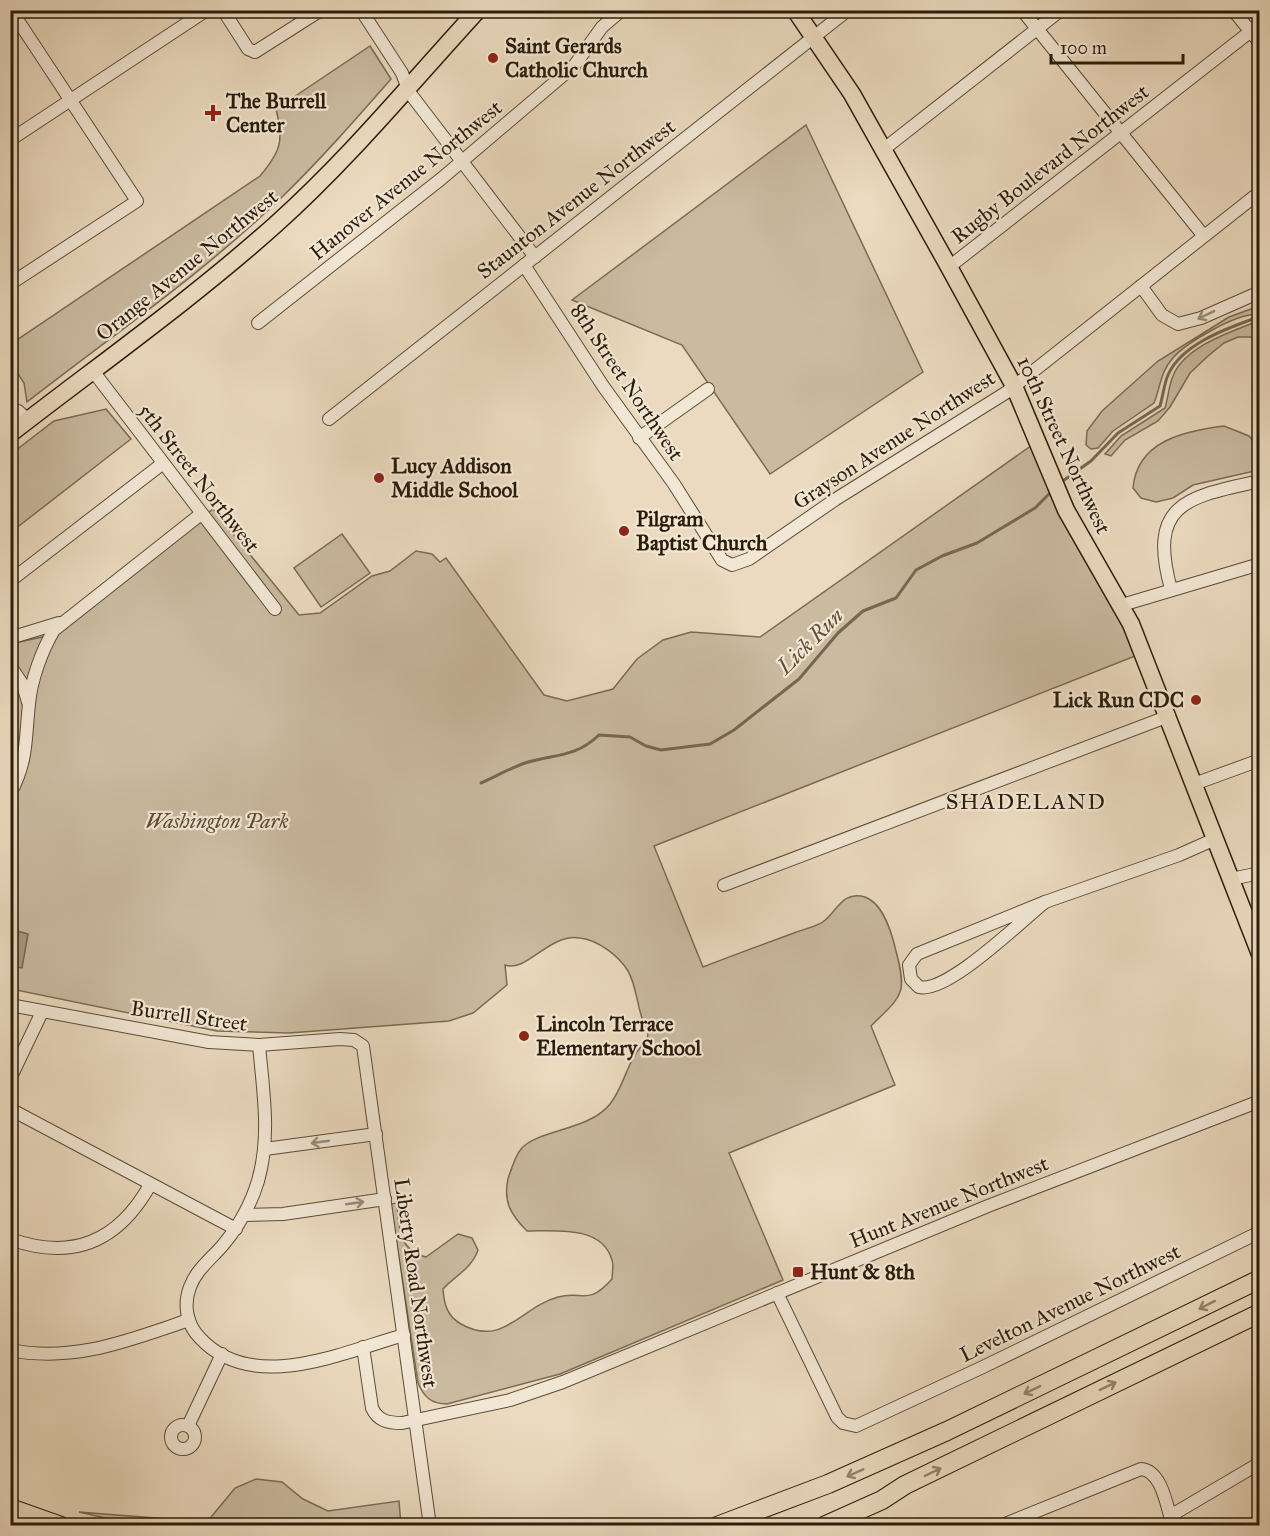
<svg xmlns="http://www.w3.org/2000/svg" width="1270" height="1536" font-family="'IM FELL Great Primer',serif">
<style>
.green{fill:#cabaa0;stroke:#7a6b54;stroke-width:1.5}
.water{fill:#a99981;stroke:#766751;stroke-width:1.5}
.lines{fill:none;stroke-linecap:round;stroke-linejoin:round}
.stream{stroke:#766751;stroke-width:3}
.minor-casing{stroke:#5a4c36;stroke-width:14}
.major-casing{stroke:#2a1c09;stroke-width:19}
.highway-casing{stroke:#2a1c09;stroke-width:20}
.minor{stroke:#f2e7d5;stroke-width:12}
.major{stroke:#ebdabf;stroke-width:16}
.highway{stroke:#ebdabf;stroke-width:18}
.oneway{stroke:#988c79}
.oneway2{stroke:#94846d}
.poi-dot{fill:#8f2418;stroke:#f2e7d5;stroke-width:2}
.labels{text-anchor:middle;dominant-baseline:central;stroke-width:4.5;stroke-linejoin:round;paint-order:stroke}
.poi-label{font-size:21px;font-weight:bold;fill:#2a1c09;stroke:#f2e7d5;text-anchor:start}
.street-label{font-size:21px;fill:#2a1c09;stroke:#f2e7d5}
.park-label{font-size:21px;font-style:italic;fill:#5a4b36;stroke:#f2e7d5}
.water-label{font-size:22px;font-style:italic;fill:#5d4e39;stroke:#f2e7d5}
.neighbourhood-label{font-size:22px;letter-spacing:1.5px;fill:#2a1c09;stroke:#f2e7d5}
</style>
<rect width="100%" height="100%" fill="#ebdabf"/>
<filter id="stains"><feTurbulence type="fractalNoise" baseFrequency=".00333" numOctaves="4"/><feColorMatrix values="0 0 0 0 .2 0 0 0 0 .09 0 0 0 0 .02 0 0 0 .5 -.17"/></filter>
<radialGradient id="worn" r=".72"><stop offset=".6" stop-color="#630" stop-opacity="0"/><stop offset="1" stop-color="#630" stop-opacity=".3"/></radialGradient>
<g class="green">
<path d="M370 46 391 79C356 119 321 159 283 196 205 272 113 335 27 402L24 383 11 363V344L260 176C281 151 284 141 276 109Z"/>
<path d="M806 125 923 372 770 474 682 345 572 300Z"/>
<path d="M1259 306V315C1240 311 1185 343 1172 359 1161 371 1160 388 1154 403L1113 431 1098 448 1091 449 1086 445 1087 431 1102 411 1158 361 1229 317Z"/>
<path d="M1253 323 1259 326V337H1238L1224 343 1208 356 1190 373 1170 407 1158 421 1125 440 1111 456 1105 454 1121 436 1165 408C1168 398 1169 385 1173 376 1184 348 1227 333 1253 323Z"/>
<path d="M106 409 131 439 15 529 11 524V454L54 421Z"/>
<path d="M1224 426 1249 436 1259 448V470L1193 485 1173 498 1156 502 1141 498 1133 488C1137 441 1184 431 1224 426Z"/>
<path d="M1035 443 1073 504 1135 656 654 846 703 967C734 955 764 944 794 933 803 929 817 927 824 921 837 911 843 890 865 897 884 904 892 934 896 951 908 996 901 996 871 1026L895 1085 729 1153 783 1280 560 1374 447 1404C431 1404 424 1397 418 1383L391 1204 397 1203C399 1228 399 1251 426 1257L458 1234 472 1238 478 1250C472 1268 455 1276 443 1289 444 1304 447 1316 461 1324 503 1348 521 1307 558 1297 583 1290 587 1307 612 1279 612 1274 614 1265 612 1260 602 1225 555 1231 527 1231 511 1215 503 1202 508 1179 511 1170 515 1156 521 1149 538 1129 589 1131 610 1104 626 1084 627 1057 647 1041L648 1033C637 1014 638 988 628 971 619 956 598 940 580 938 549 933 527 973 505 965L507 985 473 1013 449 1021 289 1033 217 1031 11 989 10 644 42 637 213 509 299 615 320 613 372 576 390 571 416 551 432 554 440 562 446 558 544 695 567 701 613 689 637 659 663 640 691 632 760 637Z"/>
<path d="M342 534 370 573 321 607 294 568Z"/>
<path d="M256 1479 282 1482 303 1499 328 1511 399 1501 401 1525 140 1526 79 1512 207 1522 235 1488Z"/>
</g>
<path class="water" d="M14 930 28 934 22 968 11 966Z"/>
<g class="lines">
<g class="stream">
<path d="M1060 483 1091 461 1118 433 1160 406C1163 396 1164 384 1168 375 1181 345 1225 329 1253 319L1260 321"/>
<path d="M481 783C495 777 510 768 525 763 554 754 575 758 599 735L630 737 646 746 661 750 710 744 734 730 799 679 838 633 863 611 896 598 916 570 942 556 977 543 1035 508 1051 492"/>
</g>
<defs>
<g id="minor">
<path d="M223 10 248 49 255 52 321 10"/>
<path d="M361 10 402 73 409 92 535 257"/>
<path d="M1022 10 1203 235"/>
<path d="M1233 10 1260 43"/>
<path d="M10 140 207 10"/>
<path d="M884 149 1061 10"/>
<path d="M524 265 603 386 674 484 722 560 732 565 749 559 836 499 1007 392 1260 192"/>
<path d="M949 267 1260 24"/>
<path d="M10 284 137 201 11 10"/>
<path d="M1141 286 1162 315 1178 324 1201 318 1260 292"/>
<path d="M258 323 441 179 574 66 602 27 622 10"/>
<path d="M93 371 275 609"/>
<path d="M10 409 18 411 28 420"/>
<path d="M329 419 848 10"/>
<path d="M639 438 708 389"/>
<path d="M10 581 162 464"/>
<path d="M1171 589C1147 502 1188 497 1260 481"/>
<path d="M1122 605 1260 564"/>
<path d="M10 638 59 623"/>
<path d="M10 666 23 685 28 702"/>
<path d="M1194 784 1260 760"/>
<path d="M10 794C28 760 25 740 29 704 31 680 42 650 54 630L201 514"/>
<path d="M1231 879 1260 873"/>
<path d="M724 885 1169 716"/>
<path d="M1045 902C1021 921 947 994 919 987L911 979 909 965 917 954Z"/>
<path d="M1045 902 1179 855 1215 839"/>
<path d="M10 1005 209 1042 259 1045 340 1039 354 1040 363 1046 430 1526"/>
<path d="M259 1045C263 1091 271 1136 258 1181 251 1204 239 1226 223 1245 211 1259 196 1270 190 1287 183 1305 187 1325 200 1338 253 1395 343 1352 404 1335"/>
<path d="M10 1079 42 1012"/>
<path d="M10 1109 236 1229"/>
<path d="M265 1149 376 1134"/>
<path d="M244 1215 283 1214 385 1199"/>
<path d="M10 1239C72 1261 118 1242 150 1185"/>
<path d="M777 1293 837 1417 843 1423 856 1426 983 1367 1260 1232"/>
<path d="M363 1347 372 1408C378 1421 388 1423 402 1423L510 1400 563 1382 988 1206 1260 1101"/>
<path d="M10 1350C75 1363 129 1340 189 1320"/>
<circle cx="183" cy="1437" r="12"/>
<path d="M188 1426 222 1354"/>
<path d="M1170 1516 1260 1463"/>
<path d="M1000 1526 1141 1469C1163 1471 1167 1509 1173 1526"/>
</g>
<g id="major">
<path d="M795 10 852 94 949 267 1014 386 1066 510 1131 624 1260 954"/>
<path d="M10 434C99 365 191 300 275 225 348 160 411 83 478 10"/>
</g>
<g id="highway">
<path d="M10 1508 61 1526"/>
<path d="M717 1526 828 1484 947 1431 1260 1279"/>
<path d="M824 1526 882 1500 905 1485 1260 1313"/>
</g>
</defs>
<use href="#minor" class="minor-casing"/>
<use href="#major" class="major-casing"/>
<use href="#highway" class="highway-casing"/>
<use href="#minor" class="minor"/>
<use href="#major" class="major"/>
<use href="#highway" class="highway"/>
</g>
<defs><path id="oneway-shaft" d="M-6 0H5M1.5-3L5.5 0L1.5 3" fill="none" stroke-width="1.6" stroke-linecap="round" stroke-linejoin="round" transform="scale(1.5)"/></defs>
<g class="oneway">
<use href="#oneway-shaft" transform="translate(1206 315) rotate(154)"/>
<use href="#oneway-shaft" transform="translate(320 1142) rotate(172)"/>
<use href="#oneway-shaft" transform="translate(355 1203) rotate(-8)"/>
</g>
<g class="oneway2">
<use href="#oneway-shaft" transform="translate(1207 1305) rotate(153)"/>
<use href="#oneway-shaft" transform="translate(1108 1386) rotate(-26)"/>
<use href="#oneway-shaft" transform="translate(1032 1390) rotate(154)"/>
<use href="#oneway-shaft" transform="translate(933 1472) rotate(-26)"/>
<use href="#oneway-shaft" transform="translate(855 1473) rotate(156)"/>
</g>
<g class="poi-dot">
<circle cx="493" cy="58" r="6"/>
<path d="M210 104h6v6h6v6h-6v6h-6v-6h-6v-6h6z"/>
<circle cx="379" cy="478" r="6"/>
<circle cx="624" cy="531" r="6"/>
<circle cx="1196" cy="700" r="6"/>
<circle cx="524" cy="1036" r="6"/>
<rect x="792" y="1266" width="12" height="12" rx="3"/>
</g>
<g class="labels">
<g class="poi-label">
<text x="505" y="46">Saint Gerards<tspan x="505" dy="24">Catholic Church</tspan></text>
<text x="226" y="101">The Burrell<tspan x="226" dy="24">Center</tspan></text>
<text x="391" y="466">Lucy Addison<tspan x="391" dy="24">Middle School</tspan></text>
<text x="636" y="519">Pilgram<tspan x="636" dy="24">Baptist Church</tspan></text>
<text x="1184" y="700" text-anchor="end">Lick Run CDC</text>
<text x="536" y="1024">Lincoln Terrace<tspan x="536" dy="24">Elementary School</tspan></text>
<text x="810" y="1272">Hunt &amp; 8th</text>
</g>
<g class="street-label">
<text transform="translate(1050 164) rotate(-38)">Rugby Boulevard Northwest</text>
<text transform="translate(406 180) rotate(-39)">Hanover Avenue Northwest</text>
<text transform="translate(576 199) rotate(-38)">Staunton Avenue Northwest</text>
<text transform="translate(187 265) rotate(-39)">Orange Avenue Northwest</text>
<text transform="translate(627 382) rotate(56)">8th Street Northwest</text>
<text transform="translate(894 440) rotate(-33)">Grayson Avenue Northwest</text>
<text transform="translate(1064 445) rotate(65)">10th Street Northwest</text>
<text transform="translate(199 478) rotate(52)">5th Street Northwest</text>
<text transform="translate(189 1016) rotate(8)">Burrell Street</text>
<text transform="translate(949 1202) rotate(-22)">Hunt Avenue Northwest</text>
<text transform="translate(416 1283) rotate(82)">Liberty Road Northwest</text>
<text transform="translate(1070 1303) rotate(-26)">Levelton Avenue Northwest</text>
</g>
<g class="park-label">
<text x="217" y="821">Washington Park</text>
</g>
<g class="water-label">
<text transform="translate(810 641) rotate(-45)">Lick Run</text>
</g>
<g class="neighbourhood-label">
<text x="1026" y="801">SHADELAND</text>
</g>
</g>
<rect width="1270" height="1536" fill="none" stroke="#ebdabf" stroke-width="36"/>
<rect x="12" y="12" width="1246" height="1512" fill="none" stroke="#2a1c09" stroke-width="3"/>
<rect x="18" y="18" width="1234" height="1500" fill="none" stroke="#2a1c09" stroke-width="1.5"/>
<path d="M1051 54v9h132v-9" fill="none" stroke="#2a1c09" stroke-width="3"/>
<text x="1060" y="54" font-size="18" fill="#2a1c09" stroke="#f2e7d5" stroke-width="4.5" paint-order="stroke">100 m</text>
<rect width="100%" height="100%" filter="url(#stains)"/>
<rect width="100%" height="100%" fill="url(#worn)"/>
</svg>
